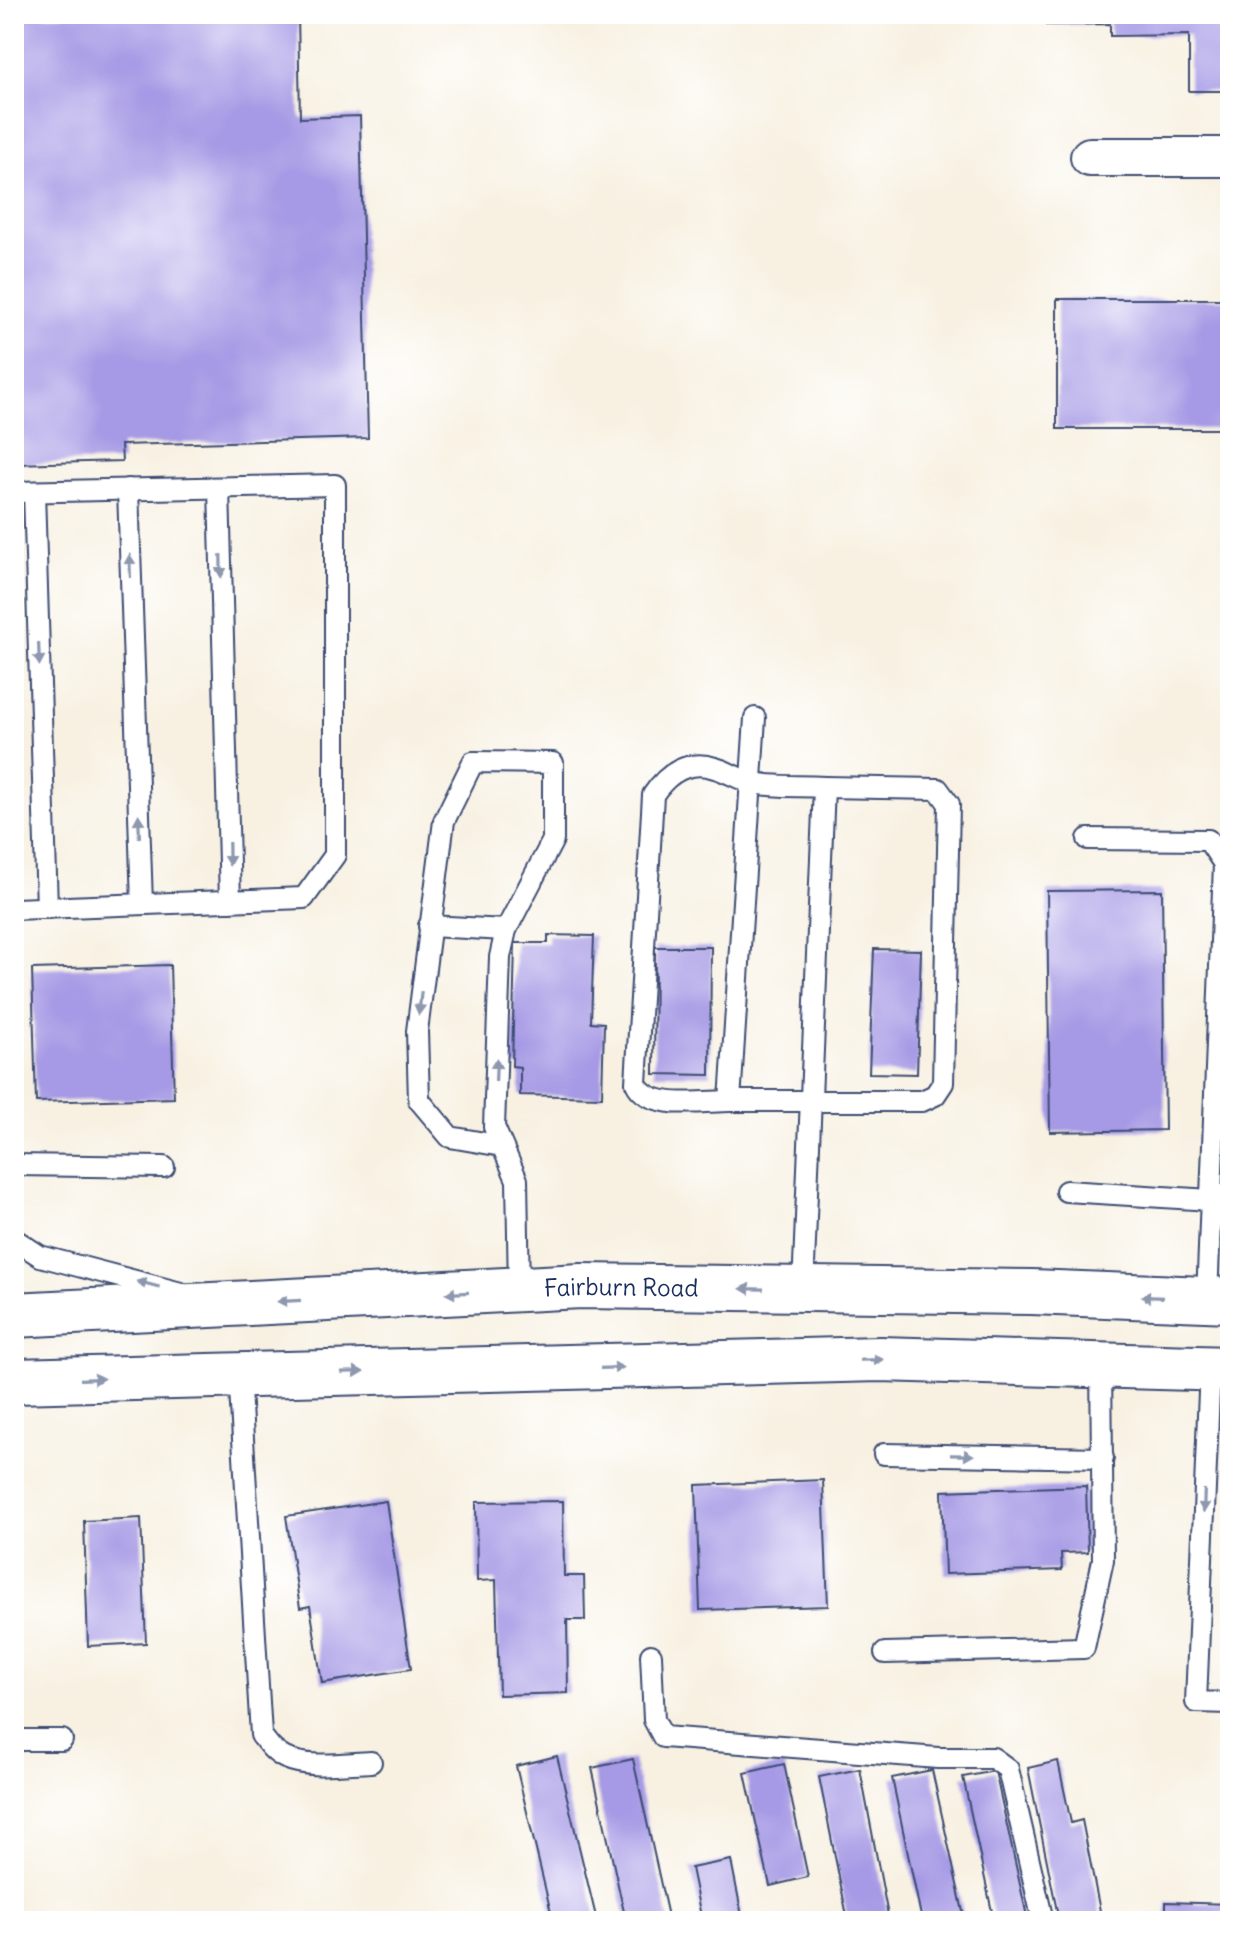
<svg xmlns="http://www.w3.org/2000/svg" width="1244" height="1935" font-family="Delius,sans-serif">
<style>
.building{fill:#a699e5}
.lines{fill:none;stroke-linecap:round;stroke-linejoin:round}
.service-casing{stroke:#3c4c72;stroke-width:24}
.minor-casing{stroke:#3c4c72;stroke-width:42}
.primary-casing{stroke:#3c4c72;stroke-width:48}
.service{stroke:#fff;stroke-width:20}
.minor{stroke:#fff;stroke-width:38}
.primary{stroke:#fff;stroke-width:44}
.oneway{fill:#8d97ae}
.labels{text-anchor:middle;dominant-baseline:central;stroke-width:7;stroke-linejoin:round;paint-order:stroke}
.street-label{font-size:24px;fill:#1b2f5e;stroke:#fff}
</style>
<rect width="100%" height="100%" fill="#fff"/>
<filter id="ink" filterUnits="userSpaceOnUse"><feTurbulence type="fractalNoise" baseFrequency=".0125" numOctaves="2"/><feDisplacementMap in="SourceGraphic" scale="16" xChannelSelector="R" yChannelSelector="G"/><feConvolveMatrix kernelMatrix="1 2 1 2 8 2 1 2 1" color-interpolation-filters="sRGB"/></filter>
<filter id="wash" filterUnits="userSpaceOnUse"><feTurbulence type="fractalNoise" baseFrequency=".006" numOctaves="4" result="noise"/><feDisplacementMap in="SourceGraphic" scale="32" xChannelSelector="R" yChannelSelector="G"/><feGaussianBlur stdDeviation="1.8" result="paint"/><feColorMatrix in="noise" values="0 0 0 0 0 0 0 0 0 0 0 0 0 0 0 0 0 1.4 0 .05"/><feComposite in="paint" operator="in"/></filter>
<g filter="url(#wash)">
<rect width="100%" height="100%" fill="#f8f1e2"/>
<g id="blocks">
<g class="building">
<path d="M110 14H298L300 118 360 116 368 438 121 445 122 461 14 464V16Z"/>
<path d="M1046 14H1230V91H1189V35L1110 36V24L1046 25Z"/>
<rect x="1057" y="299" width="171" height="130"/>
<path d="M1162 890 1165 1130 1050 1132 1047 891Z"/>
<path d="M548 935 594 936 591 1022 604 1023 602 1097 520 1095V1067L512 1066 515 943H548Z"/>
<path d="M655 947H711L710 1075 654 1074Z"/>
<path d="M874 949 921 950 917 1074 869 1073Z"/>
<path d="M170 965 174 1098 36 1102 32 969Z"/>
<path d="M823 1480 828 1606 700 1610 696 1485Z"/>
<path d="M1086 1486 1088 1552 1061 1553 1062 1570 945 1574 942 1491Z"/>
<path d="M386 1501 411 1669 322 1683 310 1606 300 1608 286 1516Z"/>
<path d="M563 1501 564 1576H584L585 1620H567L568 1693 499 1695 496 1580 477 1581 476 1502Z"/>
<path d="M141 1518 146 1643 88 1646 84 1521Z"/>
<path d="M557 1756 597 1921H553L516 1766Z"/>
<path d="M633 1759 669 1921H626L592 1768Z"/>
<path d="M1058 1761 1071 1823 1082 1820 1102 1921H1059L1028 1768Z"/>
<path d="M784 1764 808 1877 770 1886 745 1773Z"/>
<path d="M860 1769 889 1921H848L819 1777Z"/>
<path d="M932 1770 965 1921H922L892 1778Z"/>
<path d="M995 1771 1028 1921H994L963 1777Z"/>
<path d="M731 1860 743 1921H702L691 1868Z"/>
<path d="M1166 1902 1230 1904V1921H1166Z"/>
</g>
</g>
</g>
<g filter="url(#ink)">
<use href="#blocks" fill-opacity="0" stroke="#3c4c72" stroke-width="2"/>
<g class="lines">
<defs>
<g id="service">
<path d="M219 488 230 901"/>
<path d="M128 489 142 904"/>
<path d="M14 492 335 485V855L304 898 14 909"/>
<path d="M34 492 47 908"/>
<path d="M755 718 730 1101H922L935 1095 943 1083 949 804 938 789 824 787 803 1289"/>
<path d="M1088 839 1208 840 1224 864 1207 1299"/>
<path d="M429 926 506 930"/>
<path d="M730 1101C703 1101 649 1111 636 1083L653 795C667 774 688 759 715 768 727 771 738 779 750 782 773 788 800 785 824 787"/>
<path d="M502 1146 450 1137 419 1100 417 1031 444 821 473 762 553 763V840L506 930 500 957 494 1127 517 1180 519 1290"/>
<path d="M14 1165 164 1167"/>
<path d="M1066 1191 1211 1200 1230 1192"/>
<path d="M14 1239 40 1256 181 1293"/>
<path d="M1210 1368 1196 1702 1230 1703"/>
<path d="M239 1373 261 1735C268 1744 274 1753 285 1758 310 1769 344 1763 371 1762"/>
<path d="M884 1454 1103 1458"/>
<path d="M885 1653 1084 1648 1103 1560 1101 1364"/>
<path d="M651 1655 654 1720 663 1737 938 1758H993L1008 1769 1043 1921"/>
<path d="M14 1740H62"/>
</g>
<path id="minor" d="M1090 157H1230"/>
<g id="primary">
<path id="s1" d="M14 1315 581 1286 1032 1292 1230 1300"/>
<path d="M14 1381 880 1359 1230 1369"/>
</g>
</defs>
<use href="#service" class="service-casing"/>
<use href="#minor" class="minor-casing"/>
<use href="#primary" class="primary-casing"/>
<use href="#service" class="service"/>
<use href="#minor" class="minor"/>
<use href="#primary" class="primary"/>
</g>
<defs><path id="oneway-solid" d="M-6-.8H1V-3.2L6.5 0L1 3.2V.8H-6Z" transform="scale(2)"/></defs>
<g class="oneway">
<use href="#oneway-solid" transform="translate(130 566) rotate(-92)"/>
<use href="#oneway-solid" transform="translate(221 566) rotate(89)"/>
<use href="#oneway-solid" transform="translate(39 654) rotate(88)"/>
<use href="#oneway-solid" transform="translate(139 826) rotate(-92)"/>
<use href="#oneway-solid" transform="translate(229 854) rotate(89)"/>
<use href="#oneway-solid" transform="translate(420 1003) rotate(96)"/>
<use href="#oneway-solid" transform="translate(496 1070) rotate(-88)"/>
<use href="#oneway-solid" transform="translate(148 1284) rotate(-165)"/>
<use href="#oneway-solid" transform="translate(752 1289) rotate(-179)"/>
<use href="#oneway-solid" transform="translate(457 1293) rotate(177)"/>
<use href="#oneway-solid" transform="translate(1152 1297) rotate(-178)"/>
<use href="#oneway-solid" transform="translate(289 1301) rotate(177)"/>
<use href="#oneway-solid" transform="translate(872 1360) rotate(-1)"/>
<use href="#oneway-solid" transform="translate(612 1368) rotate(-2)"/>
<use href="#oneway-solid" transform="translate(352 1372) rotate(-1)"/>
<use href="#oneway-solid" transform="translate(92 1379) rotate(-2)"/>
<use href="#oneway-solid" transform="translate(962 1455) rotate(1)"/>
<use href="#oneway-solid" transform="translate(1204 1501) rotate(92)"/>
</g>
</g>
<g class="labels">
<g class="street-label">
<text stroke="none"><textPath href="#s1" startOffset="608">Fairburn Road</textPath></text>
</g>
</g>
<rect width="1244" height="1935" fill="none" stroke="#fff" stroke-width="48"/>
</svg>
